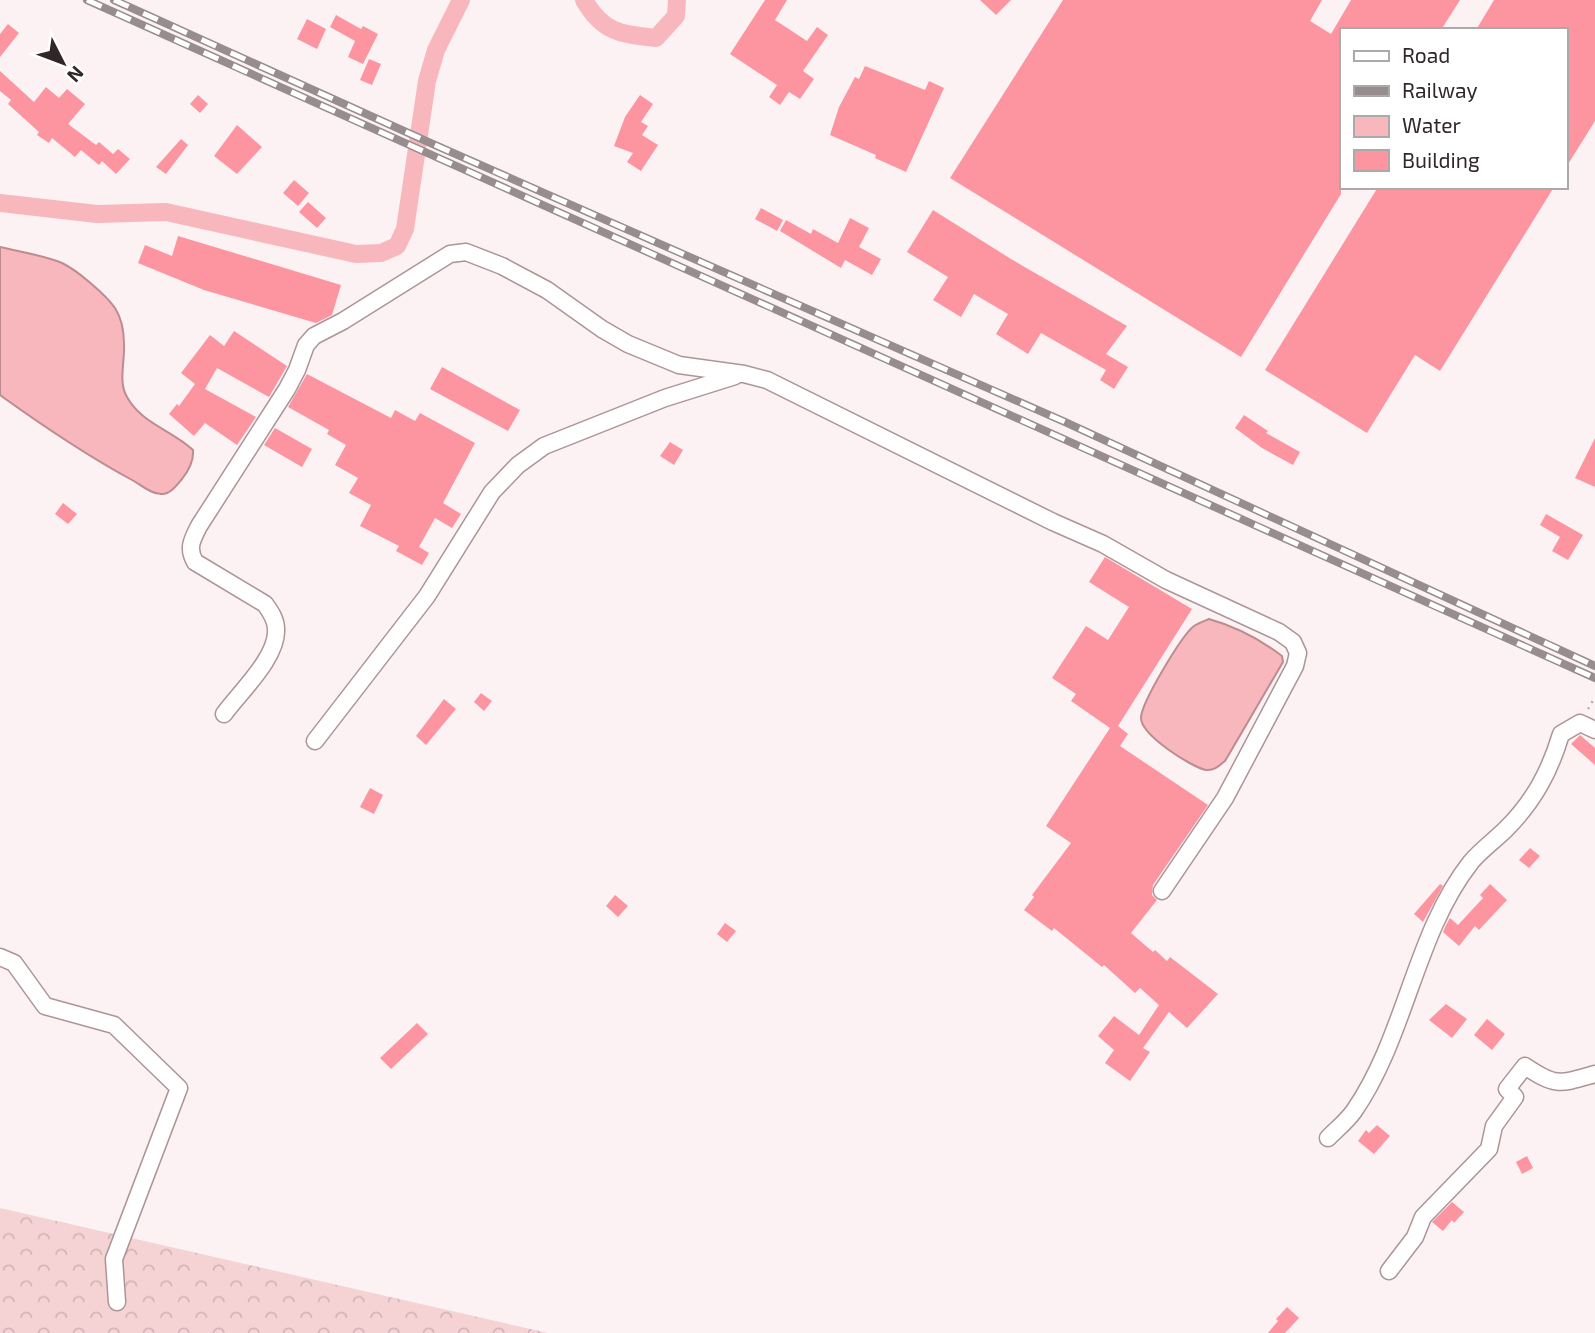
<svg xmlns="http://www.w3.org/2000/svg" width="1595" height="1333" font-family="'Exo 2',sans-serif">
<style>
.forest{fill:url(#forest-crowns)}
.water{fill:#f8b7bd;stroke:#bc8c90;stroke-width:2}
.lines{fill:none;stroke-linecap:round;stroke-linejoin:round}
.canal{stroke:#f8b7bd;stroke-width:18}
.building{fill:#fd95a1}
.minor-casing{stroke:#ac9596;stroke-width:19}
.path{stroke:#b7aeaf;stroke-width:2.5;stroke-dasharray:2 5;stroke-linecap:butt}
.minor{stroke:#fff;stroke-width:16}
.rail-casing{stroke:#978d8e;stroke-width:8}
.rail{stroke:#fff;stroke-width:5;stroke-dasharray:16;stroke-linecap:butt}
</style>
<defs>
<pattern id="forest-crowns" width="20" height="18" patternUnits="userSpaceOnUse" patternTransform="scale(1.75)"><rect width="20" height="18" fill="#f5d3d5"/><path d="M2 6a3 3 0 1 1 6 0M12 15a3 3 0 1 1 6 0" fill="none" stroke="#d2b5b7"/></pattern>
</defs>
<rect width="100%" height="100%" fill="#fcf2f3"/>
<path class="forest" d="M0 1208 548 1333H0Z"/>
<g class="water">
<path d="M0 247C20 252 43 255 62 263 77 270 106 295 115 308 122 319 124 332 124 344 125 362 118 382 127 397 142 424 172 430 193 450 194 461 189 470 182 479 177 485 170 495 161 494 151 494 141 485 132 480 86 455 43 426 0 395Z"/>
<path d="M1209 619C1234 626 1261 640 1282 656L1283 662 1225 761C1219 766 1214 771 1206 770 1191 767 1141 735 1141 718 1141 703 1182 635 1194 626 1198 623 1204 621 1209 619Z"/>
</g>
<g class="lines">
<g class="canal">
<path d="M584 0C603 33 621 34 656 38L676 16 677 0"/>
<path d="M0 203 97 214 166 212 356 254 381 253 397 246 405 229 427 81 436 50 461 0"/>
</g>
</g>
<g class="building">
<path d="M765 0H787L775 20 807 41 817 27 828 35 803 71 814 79 800 99 789 92 780 105 769 97 777 85 730 54Z"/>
<path d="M980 0H1011L996 15Z"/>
<path d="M1063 0H1322L1310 21 1331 34 1351 0H1460L1441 30H1341V194L1241 357 950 178Z"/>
<path d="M1494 0H1595V121L1565 169V30H1476Z"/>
<path d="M336 15 361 29 363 26 378 34 363 64 348 57 355 41 330 27Z"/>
<path d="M307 19 326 29 317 49 297 39Z"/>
<path d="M8 24 19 33 0 57V34Z"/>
<path d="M369 59 381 64 372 85 360 80Z"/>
<path d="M865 66 925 90 929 81 944 88 906 172 875 158 876 155 830 135 839 107 855 77 859 79Z"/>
<path d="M0 71 34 102 46 87 59 98 67 89 85 104 68 124 96 145 99 142 113 154 118 149 130 159 116 174 102 161 99 165 81 150 75 157 52 138 49 143 37 135 39 132 8 104 11 100 0 91Z"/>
<path d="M198 95 208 104 200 113 190 104Z"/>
<path d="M640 95 653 104 641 122 648 126 642 135 658 145 641 171 627 162 633 153 614 146 625 117Z"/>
<path d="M237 125 262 147 237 174 214 156Z"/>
<path d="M181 139 188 145 166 174 156 167Z"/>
<path d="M294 180 309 193 298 206 283 193Z"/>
<path d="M1378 187H1554L1440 371 1415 355 1367 433 1265 370Z"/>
<path d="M308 202 326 218 317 228 299 212Z"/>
<path d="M761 208 783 220 777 231 755 219Z"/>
<path d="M933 210 1011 259 1127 326 1106 354 1128 367 1114 389 1100 380 1106 370 1041 333 1028 354 996 334 1008 314 974 294 961 317 933 300 948 277 907 252Z"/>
<path d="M850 218 869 228 859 247 881 259 872 275 845 260 841 268 780 231 786 220 811 234 813 229 838 243Z"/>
<path d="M178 236 341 285 332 315 316 323 204 290 138 263 145 245 172 256Z"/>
<path d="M234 331 287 366 269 397 217 368 205 389 256 417 237 445 205 423 194 436 169 414 177 404 179 406 195 384 181 373 210 335 224 346Z"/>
<path d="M442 367 520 410 508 431 430 389Z"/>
<path d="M307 374 391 418 395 410 415 421 420 413 475 443 443 503 461 514 452 528 435 518 419 547 429 553 422 565 396 551 399 546 360 526 371 505 349 493 358 478 335 465 346 445 327 434 329 430 288 407Z"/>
<path d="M1244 415 1268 431 1266 433 1300 452 1293 465 1262 448 1235 428Z"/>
<path d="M275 428 312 449 302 467 264 445Z"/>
<path d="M1595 438V487L1575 478Z"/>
<path d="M670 442 683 450 674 465 660 456Z"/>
<path d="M63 503 77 514 68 524 55 514Z"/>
<path d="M1546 514 1583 535 1568 560 1552 551 1560 537 1540 525Z"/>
<path d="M1105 557 1192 609 1118 726 1128 734 1120 746 1208 805 1153 885 1152 895 1157 900 1131 933 1153 952 1155 950 1167 961 1170 957 1218 994 1187 1028 1169 1012 1143 1048 1150 1052 1130 1081 1105 1063 1114 1050 1098 1036 1114 1016 1139 1035 1159 1005 1140 988 1135 993 1104 965 1102 967 1054 928 1052 931 1024 910 1034 897 1032 895 1071 843 1046 826 1110 728 1071 701 1076 694 1052 678 1086 626 1108 640 1129 607 1089 582Z"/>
<path d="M481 693 492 701 484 711 474 702Z"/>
<path d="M444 699 456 709 426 745 416 736Z"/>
<path d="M1580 735 1595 748V765L1571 744Z"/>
<path d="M370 788 383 795 374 814 360 807Z"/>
<path d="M1530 848 1540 856 1529 868 1519 860Z"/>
<path d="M1440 884 1443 886 1423 922 1414 914Z"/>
<path d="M1490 884 1507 900 1479 930 1475 926 1459 946 1443 932 1446 925 1450 918 1458 925 1483 898 1480 895Z"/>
<path d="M615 895 628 906 618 917 606 906Z"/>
<path d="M725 923 736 931 727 942 717 934Z"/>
<path d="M1446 1004 1467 1019 1452 1038 1429 1020Z"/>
<path d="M1487 1019 1505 1034 1492 1050 1474 1035Z"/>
<path d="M417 1023 428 1034 391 1069 380 1058Z"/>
<path d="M1377 1125 1390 1136 1374 1154 1358 1141 1366 1130 1369 1133Z"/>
<path d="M1527 1156 1533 1168 1522 1174 1516 1162Z"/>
<path d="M1452 1202 1464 1212 1454 1223 1452 1220 1443 1231 1432 1222Z"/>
<path d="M1287 1307 1299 1318 1285 1333H1268L1278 1321 1276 1319Z"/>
</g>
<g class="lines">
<defs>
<g id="minor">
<path d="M224 714C240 692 278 657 276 629 276 619 270 611 265 604L195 562C187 548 192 540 199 526L287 389 297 370 306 345 314 336 343 321 450 254 466 252 502 266 547 290 602 329 628 344 679 365 744 374 767 380 1053 522 1103 544 1166 580 1279 632 1293 642 1298 653 1295 666 1225 798 1162 891"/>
<path d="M315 741 427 596 492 492 518 465 544 446 665 398 735 376"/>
<path d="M0 957 14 963 45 1006 114 1025 179 1088 114 1259 117 1302"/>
<path d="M1328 1138C1337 1129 1347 1121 1354 1111 1406 1036 1415 933 1471 862 1481 850 1495 840 1506 829 1534 801 1550 771 1561 734L1580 723 1595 730"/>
<path d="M1389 1271 1415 1237 1423 1217 1489 1149 1494 1126 1515 1097 1507 1089 1525 1066C1556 1087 1560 1084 1595 1074"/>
</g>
</defs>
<use href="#minor" class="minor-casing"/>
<path class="path" d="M1588 709 1595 697"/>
<use href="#minor" class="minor"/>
<defs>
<g id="rail">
<path d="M87 0 1595 678"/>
<path d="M114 0 435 145 1065 422 1595 666"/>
</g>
</defs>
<use href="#rail" class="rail-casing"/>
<use href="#rail" class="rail"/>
</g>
<rect x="1340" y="28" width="228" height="161" fill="#ffffff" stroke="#aca9a9" stroke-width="2"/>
<rect x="1354" y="51" width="35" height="10" fill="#ffffff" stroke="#aca9a9" stroke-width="2"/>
<text x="1402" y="63" font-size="21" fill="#302728">Road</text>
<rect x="1354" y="86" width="35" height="10" fill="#978d8e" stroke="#aca9a9" stroke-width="2"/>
<text x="1402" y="98" font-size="21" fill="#302728">Railway</text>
<rect x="1354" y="116" width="35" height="21" fill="#f8b7bd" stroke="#aca9a9" stroke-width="2"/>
<text x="1402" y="133" font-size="21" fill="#302728">Water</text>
<rect x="1354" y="150" width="35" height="21" fill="#fd95a1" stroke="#aca9a9" stroke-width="2"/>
<text x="1402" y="168" font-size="21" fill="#302728">Building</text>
<g transform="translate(63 63) rotate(132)" stroke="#ffffff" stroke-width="5" paint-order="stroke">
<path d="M0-5L12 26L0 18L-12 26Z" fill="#302728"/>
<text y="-10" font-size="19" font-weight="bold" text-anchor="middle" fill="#302728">N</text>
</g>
</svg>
